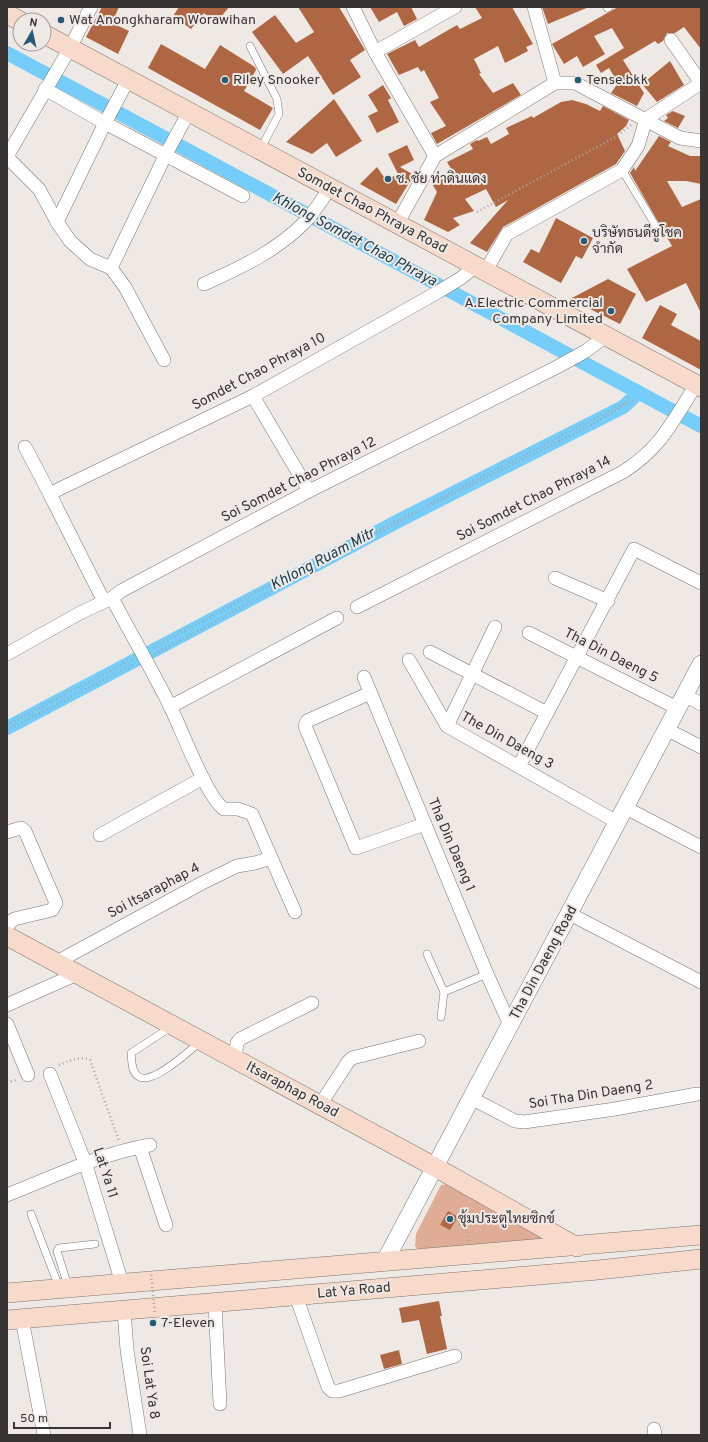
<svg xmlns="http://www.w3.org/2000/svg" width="708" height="1442" font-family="Overpass,Sarabun,sans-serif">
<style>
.green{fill:#dfad95}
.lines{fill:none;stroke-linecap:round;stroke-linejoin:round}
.canal{stroke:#75cdf9;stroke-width:14}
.building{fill:#af6743}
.service-casing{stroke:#7b7673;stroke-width:8}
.minor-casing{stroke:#7b7673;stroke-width:14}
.tertiary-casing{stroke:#7b7673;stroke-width:18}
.secondary-casing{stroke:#7b7673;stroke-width:20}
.path{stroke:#a9a5a2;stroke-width:2.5;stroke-dasharray:1 3;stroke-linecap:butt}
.service{stroke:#fff;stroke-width:7}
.minor{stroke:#fff;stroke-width:13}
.tertiary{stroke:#fff;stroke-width:17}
.secondary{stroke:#f8daca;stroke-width:19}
.path-bridge{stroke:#a9a5a2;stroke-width:2.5;stroke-dasharray:1 3;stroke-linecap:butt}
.poi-dot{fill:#255d78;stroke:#efe9e6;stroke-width:1.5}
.labels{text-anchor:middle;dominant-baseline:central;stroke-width:4;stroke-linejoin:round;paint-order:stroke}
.poi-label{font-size:14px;fill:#373433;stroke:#efe9e6;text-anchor:start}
.street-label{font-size:14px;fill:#373433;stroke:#efe9e6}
.water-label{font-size:15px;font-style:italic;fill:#163d4f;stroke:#efe9e6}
</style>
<rect width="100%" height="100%" fill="#efe9e6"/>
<path class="green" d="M448 1184 539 1235 541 1238 536 1241 418 1249 415 1246 416 1234 441 1185Z"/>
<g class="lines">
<g class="canal">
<path d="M7 53 701 426"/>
<path d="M7 728 402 519 623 407 633 398 636 391"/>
</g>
</g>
<g class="building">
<path d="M102 7H119L112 23 129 31 118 54 86 37Z"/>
<path d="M179 7H229L216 23 204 13 191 29 173 16Z"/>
<path d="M298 7H339L365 50 350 60 361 77 333 95 308 56 283 74 252 32 275 15 296 43 314 32Z"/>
<path d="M370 7H411L417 19 404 26 397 12 379 22Z"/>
<path d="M475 7H512L533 44 526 47 528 51 505 63 498 46 474 59 481 73 479 74 493 93 513 83 521 95 437 144 431 133 446 126 430 102 439 98 424 70 421 72 418 67 399 75 387 54 415 40 419 47 457 25 460 29 482 18Z"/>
<path d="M542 7H589L548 24Z"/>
<path d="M618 7H701V49L684 27 675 33H667L663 41 658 44 655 41 623 60 644 93 637 106 611 93 618 83 609 68 601 73 596 65 624 48 612 28 594 36 605 54 583 67 577 56 564 64 552 44Z"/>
<path d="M161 44 205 69 220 45 255 67 256 70 244 91 273 108 260 130 148 68Z"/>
<path d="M670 61 684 85 657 102 642 84Z"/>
<path d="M383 85 391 98 388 100 399 122 377 133 368 116 378 111 368 95Z"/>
<path d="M334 99 362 141 336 157 327 143 312 154 286 142Z"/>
<path d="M572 100 586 104 600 111 603 106 629 120 626 126 617 134 625 151 616 164 503 227 487 252 470 243 508 200 496 207 486 189 465 199 474 211 453 218 460 225 448 232 424 220 437 192 431 182 453 172 447 162 473 149 470 144 477 140 478 141 487 137 491 144 509 134 506 128 532 116 533 118 561 102Z"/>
<path d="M673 111 685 116 678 128 664 121 668 118 666 115Z"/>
<path d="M659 136 671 142 668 146 690 156H701V184L686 181H667L682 207 701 199V313L686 283 646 302 627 269 672 246 630 173 634 167 635 171Z"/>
<path d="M407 145 414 160 400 167 414 175 396 204 360 184 377 167 386 180 398 174 388 154Z"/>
<path d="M556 218 593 238 582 259 576 256 561 283 523 262 531 249 539 253Z"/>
<path d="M608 279 636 294 620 324 570 299Z"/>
<path d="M660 305 677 314 671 325 701 341V370L642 338Z"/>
<path d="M448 1211 458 1217 450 1230 440 1225Z"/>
<path d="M439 1301 442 1316H440L447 1349 427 1354 419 1320 402 1323 399 1308Z"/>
<path d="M399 1350 402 1364 384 1369 380 1355Z"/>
</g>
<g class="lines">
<defs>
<g id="service">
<path d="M607 8 609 7"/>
<path d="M250 46 277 99 279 114 260 150"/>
<path d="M622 170 660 233"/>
<path d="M427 954 444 992"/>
<path d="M441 1017 444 992 487 974"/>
<path d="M171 1027 131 1053C132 1060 131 1072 138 1076 151 1087 189 1051 200 1042"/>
<path d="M31 1214 59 1287"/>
<path d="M68 1286 57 1251 59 1248 95 1244"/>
</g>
<g id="minor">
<path d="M91 7 70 48 9 153V159L39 189 57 222 70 241 90 259 111 268 125 287 164 360"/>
<path d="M353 7 375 52 435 156"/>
<path d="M534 7 555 83"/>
<path d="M671 40 701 83"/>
<path d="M375 52 455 7"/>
<path d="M45 89 105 123 243 196"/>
<path d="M57 222 105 123 128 80"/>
<path d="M397 224 435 156 555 83H575L680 138 701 141"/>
<path d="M111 268 166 154 189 112"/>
<path d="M485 272 507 234 622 170 638 146 646 119 701 83"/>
<path d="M204 284C240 268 276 251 304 223 314 213 322 199 330 188"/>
<path d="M253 396 309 491"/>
<path d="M25 447C53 498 77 550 104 601"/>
<path d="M51 493 253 396 438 292 461 278 476 266"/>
<path d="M555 578 608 601"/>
<path d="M112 598C131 634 152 670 170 706 181 728 207 798 224 809H238L252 814 295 912"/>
<path d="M357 607 623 472C662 447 672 422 696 385"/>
<path d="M529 633 677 708"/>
<path d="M430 652 547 713"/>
<path d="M7 654 80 613 112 598 121 591 309 491 557 367 586 351 606 336"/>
<path d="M409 660 447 726 617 822"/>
<path d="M364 677 487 974 510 1025"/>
<path d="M370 693 307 721 305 726 356 848 425 824"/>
<path d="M685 695 701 704"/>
<path d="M170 707 337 618"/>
<path d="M447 726 495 627"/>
<path d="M666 729 701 747"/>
<path d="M519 766 634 549 701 583"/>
<path d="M624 807 701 847"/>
<path d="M7 832 21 828 25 831 56 903 52 910 14 919 7 926"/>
<path d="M100 835 203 778"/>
<path d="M570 914 701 982"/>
<path d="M57 962 202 883 237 866 255 863 271 858"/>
<path d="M7 1005 77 974"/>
<path d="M7 1024 28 1075"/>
<path d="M235 1059 237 1043 240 1039 312 1003"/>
<path d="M50 1074 85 1162 122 1283"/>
<path d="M471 1098 515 1121 524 1122 615 1109 697 1094"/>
<path d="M320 1105 348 1062 352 1058 419 1041"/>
<path d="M140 1147 166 1225"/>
<path d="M7 1195C56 1176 99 1154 150 1145"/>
<path d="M296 1296 328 1387 332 1391H339L455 1356"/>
<path d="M215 1303 220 1404"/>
<path d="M124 1311 127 1350 140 1435"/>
<path d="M22 1319 44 1435"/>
<path d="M654 1429 655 1435"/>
</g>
<path id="tertiary" d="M385 1261 701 664"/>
<g id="secondary">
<path d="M7 14 20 21"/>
<path d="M44 34 701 387"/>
<path d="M7 936 435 1167 577 1247"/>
<path d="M7 1293 701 1235"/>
<path d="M7 1320 598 1270 701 1259"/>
</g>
</defs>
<use href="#service" class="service-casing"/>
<use href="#minor" class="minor-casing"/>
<use href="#tertiary" class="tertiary-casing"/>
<use href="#secondary" class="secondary-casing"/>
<g class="path">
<path d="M477 212 617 136 631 125"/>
<path d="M427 505 625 403 629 397"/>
<path d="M153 648 249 596 414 512"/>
<path d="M155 654 419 511 586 428 635 399"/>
<path d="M7 725 132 659"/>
<path d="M7 730 134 664"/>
<path d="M59 1065C68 1062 80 1055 90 1060L119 1141"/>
<path d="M7 1083 18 1079"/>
<path d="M455 1222C464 1227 468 1230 469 1241"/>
</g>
<use href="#service" class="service"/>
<use href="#minor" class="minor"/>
<use href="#tertiary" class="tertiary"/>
<use href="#secondary" class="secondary"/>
<path class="path-bridge" d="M151 1275 155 1314"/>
</g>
<g class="poi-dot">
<circle cx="61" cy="20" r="4"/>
<circle cx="225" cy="80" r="4"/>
<circle cx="578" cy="80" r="4"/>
<circle cx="388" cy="179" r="4"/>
<circle cx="584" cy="241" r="4"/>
<circle cx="611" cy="311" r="4"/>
<circle cx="450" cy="1219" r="4"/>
<circle cx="153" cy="1323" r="4"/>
</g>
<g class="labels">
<g class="poi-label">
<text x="69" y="20">Wat Anongkharam Worawihan</text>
<text x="233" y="80">Riley Snooker</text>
<text x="586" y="80">Tense.bkk</text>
<text x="396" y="179">ช. ชัย ท่าดินแดง</text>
<text x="592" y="233">บริษัทธนดีชูโชค<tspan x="592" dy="16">จำกัด</tspan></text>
<text x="603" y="303" text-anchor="end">A.Electric Commercial<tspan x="603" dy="16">Company Limited</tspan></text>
<text x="458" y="1219">ซุ้มประตูไทยซิกข์</text>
<text x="161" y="1323">7-Eleven</text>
</g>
<g class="street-label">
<text transform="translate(372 211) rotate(28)">Somdet Chao Phraya Road</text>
<text transform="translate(259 372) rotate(-28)">Somdet Chao Phraya 10</text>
<text transform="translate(299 480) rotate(-27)">Soi Somdet Chao Phraya 12</text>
<text transform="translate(534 499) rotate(-27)">Soi Somdet Chao Phraya 14</text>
<text transform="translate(611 656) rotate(27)">Tha Din Daeng 5</text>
<text transform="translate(507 741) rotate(29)">The Din Daeng 3</text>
<text transform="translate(451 845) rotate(67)">Tha Din Daeng 1</text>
<text transform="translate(154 891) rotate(-28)">Soi Itsaraphap 4</text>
<text transform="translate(544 963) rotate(-62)">Tha Din Daeng Road</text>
<text transform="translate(292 1090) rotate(28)">Itsaraphap Road</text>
<text transform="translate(591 1095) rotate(-9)">Soi Tha Din Daeng 2</text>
<text transform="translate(105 1173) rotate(72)">Lat Ya 11</text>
<text transform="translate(354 1291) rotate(-5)">Lat Ya Road</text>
<text transform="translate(149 1383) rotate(82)">Soi Lat Ya 8</text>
</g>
<g class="water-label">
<text transform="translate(354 240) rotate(28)">Khlong Somdet Chao Phraya</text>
<text transform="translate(323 560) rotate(-28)">Khlong Ruam Mitr</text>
</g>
</g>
<rect width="708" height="1442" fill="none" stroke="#373433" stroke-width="16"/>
<g transform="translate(32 32) rotate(9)"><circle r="19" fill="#efe9e6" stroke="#a5a19e"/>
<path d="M0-3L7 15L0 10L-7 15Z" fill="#255d78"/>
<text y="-6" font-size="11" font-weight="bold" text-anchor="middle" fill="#373433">N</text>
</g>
<path d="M14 1422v6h96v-6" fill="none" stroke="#373433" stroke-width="2"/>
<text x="20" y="1422" font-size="12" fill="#373433" stroke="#efe9e6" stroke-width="3" paint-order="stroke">50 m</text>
</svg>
